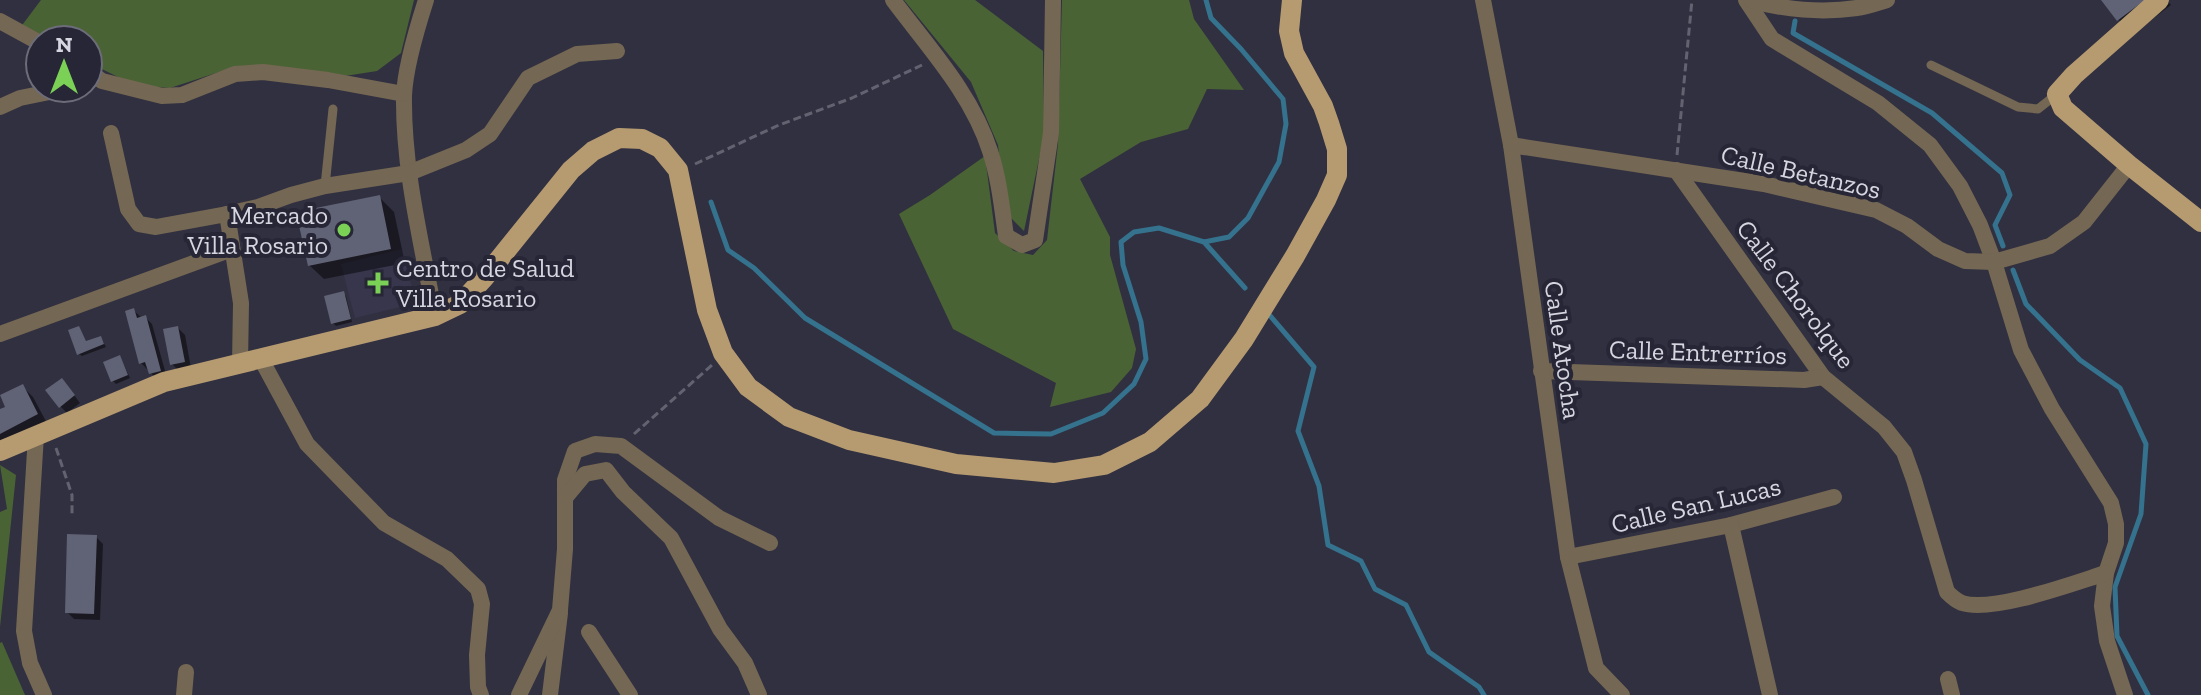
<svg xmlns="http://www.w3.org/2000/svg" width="2201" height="695" font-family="'Zilla Slab',serif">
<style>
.built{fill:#38364d}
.green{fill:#4a6335}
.shadow{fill:#0007}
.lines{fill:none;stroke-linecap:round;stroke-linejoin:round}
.stream{stroke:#35728e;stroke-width:5}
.building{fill:#606275}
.path{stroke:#636271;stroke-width:3;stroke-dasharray:8 4;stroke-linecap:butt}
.service{stroke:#746753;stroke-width:9}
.minor{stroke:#746753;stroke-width:16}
.tertiary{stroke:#746753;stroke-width:16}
.primary{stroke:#b69b71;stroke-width:20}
.poi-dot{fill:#7bd156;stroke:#272636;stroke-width:3}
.labels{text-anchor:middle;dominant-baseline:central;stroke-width:8;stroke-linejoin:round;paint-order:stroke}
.street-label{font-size:26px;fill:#d6d6e1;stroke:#272636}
.poi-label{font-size:26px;fill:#d6d6e1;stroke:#272636;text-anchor:end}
</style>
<rect width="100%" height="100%" fill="#313040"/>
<path class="built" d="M402 249 416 303 355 318 341 264Z"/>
<g class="green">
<path d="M41 0H414L401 53 377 71 332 78 225 70 170 88 136 86 88 62V40H44L20 28Z"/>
<path d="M904 0H975L1043 51 1044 135 1024 231 1006 213 998 145 971 82Z"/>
<path d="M1062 0H1189L1194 19 1244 90 1207 89 1188 129 1141 142 1080 179 1110 237V255L1136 349 1132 368 1111 392 1050 407 1056 383 953 329 899 214 930 195 985 156 995 233 1014 251 1033 255 1047 240 1058 144Z"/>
<path d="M0 465 16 475 0 627V512L7 509Z"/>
<path d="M2 642 25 695H0V643Z"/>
</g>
<g class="shadow">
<path d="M2104 0H2167L2171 5 2133 34 2118 19Z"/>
<path d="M379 197 394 212 405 263 324 279 309 265Z"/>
<path d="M343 293 346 296 352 322 336 326 333 323Z"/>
<path d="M133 310 142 318 145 317 152 324 167 378 158 380 141 363Z"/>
<path d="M79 328 87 343 101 338 106 347 82 356 79 354Z"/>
<path d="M178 328 185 335 191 368 179 371 172 364Z"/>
<path d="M122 361 130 378 116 384 113 381Z"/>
<path d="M22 386 33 397 48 425 0 440V411L8 408Z"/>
<path d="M68 387 80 403 67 413 60 406Z"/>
<path d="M96 537 103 544 100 620 74 619 67 612Z"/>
</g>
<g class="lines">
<g class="stream">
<path d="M1795 21 1793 33 1932 113 2002 173 2010 195 1995 225 2003 246"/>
<path d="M711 202 728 250 754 268 805 318 994 433 1051 434 1103 413 1134 384 1146 359 1141 322 1123 265 1121 242 1134 232 1159 228 1204 242 1245 288"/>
<path d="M1204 242 1229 237 1248 218 1279 162 1286 124 1283 99 1241 49 1211 18 1206 0"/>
<path d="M2013 270 2026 304 2080 360 2120 388 2146 444 2141 514 2115 587 2117 636 2148 695"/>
<path d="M1266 311 1314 367 1298 431 1319 486 1328 545 1361 561 1375 589 1406 605 1429 652 1479 687 1484 695"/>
</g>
</g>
<g class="building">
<path d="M2101 0H2145L2117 21Z"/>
<path d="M380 195 391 249 308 266 296 212Z"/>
<path d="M344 291 351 319 331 324 324 296Z"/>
<path d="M134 308 137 318 146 315 161 371 149 374 145 362 139 364 125 311Z"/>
<path d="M79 326 86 341 101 336 104 344 77 355 68 330Z"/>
<path d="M178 326 185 362 170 365 163 329Z"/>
<path d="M120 355 128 375 111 382 103 362Z"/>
<path d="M62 378 75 395 59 408 45 390Z"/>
<path d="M23 384 38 414 0 434V409L5 407 0 395Z"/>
<path d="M67 534 97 535 94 614 65 613Z"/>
</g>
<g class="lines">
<g class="path">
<path d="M1677 155 1692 0"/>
<path d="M695 164 779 125 852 98 922 65"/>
<path d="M634 434 712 365"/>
<path d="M56 448 72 495V516"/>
</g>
<g class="service">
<path d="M1931 65 2018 107 2038 109 2057 94"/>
<path d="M325 186 333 109"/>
</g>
<g class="minor">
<path d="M426 0C417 28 405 67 404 96 403 170 422 244 435 316"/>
<path d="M893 0C928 47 972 94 990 151 999 178 1002 208 1006 236L1022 245 1035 240 1051 133 1053 0"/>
<path d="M1483 0 1511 145"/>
<path d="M1746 0 1772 39 1878 103 1930 145 1960 186 1980 225 1994 262 2021 350 2052 409 2111 503 2116 524V543L2106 573 2102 606 2107 641 2125 695"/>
<path d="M1751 0C1783 10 1823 13 1857 8 1867 7 1877 3 1887 0"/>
<path d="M0 21 40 43"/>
<path d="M88 71 102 81 162 96 182 95 235 74 263 72 328 80 404 94"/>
<path d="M0 107 20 98 69 88"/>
<path d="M111 133 128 209 139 224 156 227 227 214 258 207 291 195 325 186 409 173 466 150 490 134 528 78 577 54 617 51"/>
<path d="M1676 170 1823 377 1884 427 1904 452 1914 480 1947 592C1951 596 1957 601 1962 603 1993 613 2074 583 2106 573"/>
<path d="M227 214 241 303 240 364"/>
<path d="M0 334 232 249"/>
<path d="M1541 371 1804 380 1823 377"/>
<path d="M36 435 24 631 30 663 44 695"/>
<path d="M565 498V480L575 451 595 444 621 446 719 518 770 543"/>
<path d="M1731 525 1834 497"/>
<path d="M1568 557 1596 668 1622 695"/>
<path d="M589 632 630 695"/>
<path d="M1948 679 1952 695"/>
<path d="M184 695 186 672"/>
<path d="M550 695 560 613"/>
</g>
<g class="tertiary">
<path d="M261 359 307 444 384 523 447 559 478 589 482 604 477 655 478 687 481 695"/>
<path d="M519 695 560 610 565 549V498L585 474 606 470 623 492 671 538 720 629 745 663 759 695"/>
<path d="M1770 695 1731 525 1568 557 1511 145 1764 184 1876 210 1907 226 1938 249 1965 261 1994 262 2050 246 2084 222 2129 165"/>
</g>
<g class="primary">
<path d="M2159 0 2074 75 2057 94 2063 108 2129 165 2201 222"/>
<path d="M0 451 164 382 435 316 460 304 484 278 571 170 593 151 619 138 642 139 660 148 678 170 707 310 723 353 748 387 789 417 849 440 956 464 1054 473 1104 465 1150 442 1200 399 1244 339 1295 256 1326 200 1337 175V149L1329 123 1323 106 1294 53 1289 31 1292 0"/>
</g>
</g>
<g class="poi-dot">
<circle cx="344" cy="230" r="8"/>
<path d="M374 271h8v8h8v8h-8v8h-8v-8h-8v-8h8z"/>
</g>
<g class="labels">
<g class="street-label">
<text transform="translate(1801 172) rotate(13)">Calle Betanzos</text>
<text transform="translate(1796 294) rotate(53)">Calle Chorolque</text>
<text transform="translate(1563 350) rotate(82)">Calle Atocha</text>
<text transform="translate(1698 352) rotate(2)">Calle Entrerríos</text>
<text transform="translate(1696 505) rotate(-13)">Calle San Lucas</text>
</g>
<g class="poi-label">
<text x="328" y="215">Mercado<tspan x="328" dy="30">Villa Rosario</tspan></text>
<text x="396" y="268" text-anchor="start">Centro de Salud<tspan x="396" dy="30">Villa Rosario</tspan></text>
</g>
</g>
<g transform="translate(64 64)"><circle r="38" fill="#272636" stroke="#6d6c7a" stroke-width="2"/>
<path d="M0-6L14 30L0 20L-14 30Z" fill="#7bd156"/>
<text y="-12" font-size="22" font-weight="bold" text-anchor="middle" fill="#d6d6e1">N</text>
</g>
</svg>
